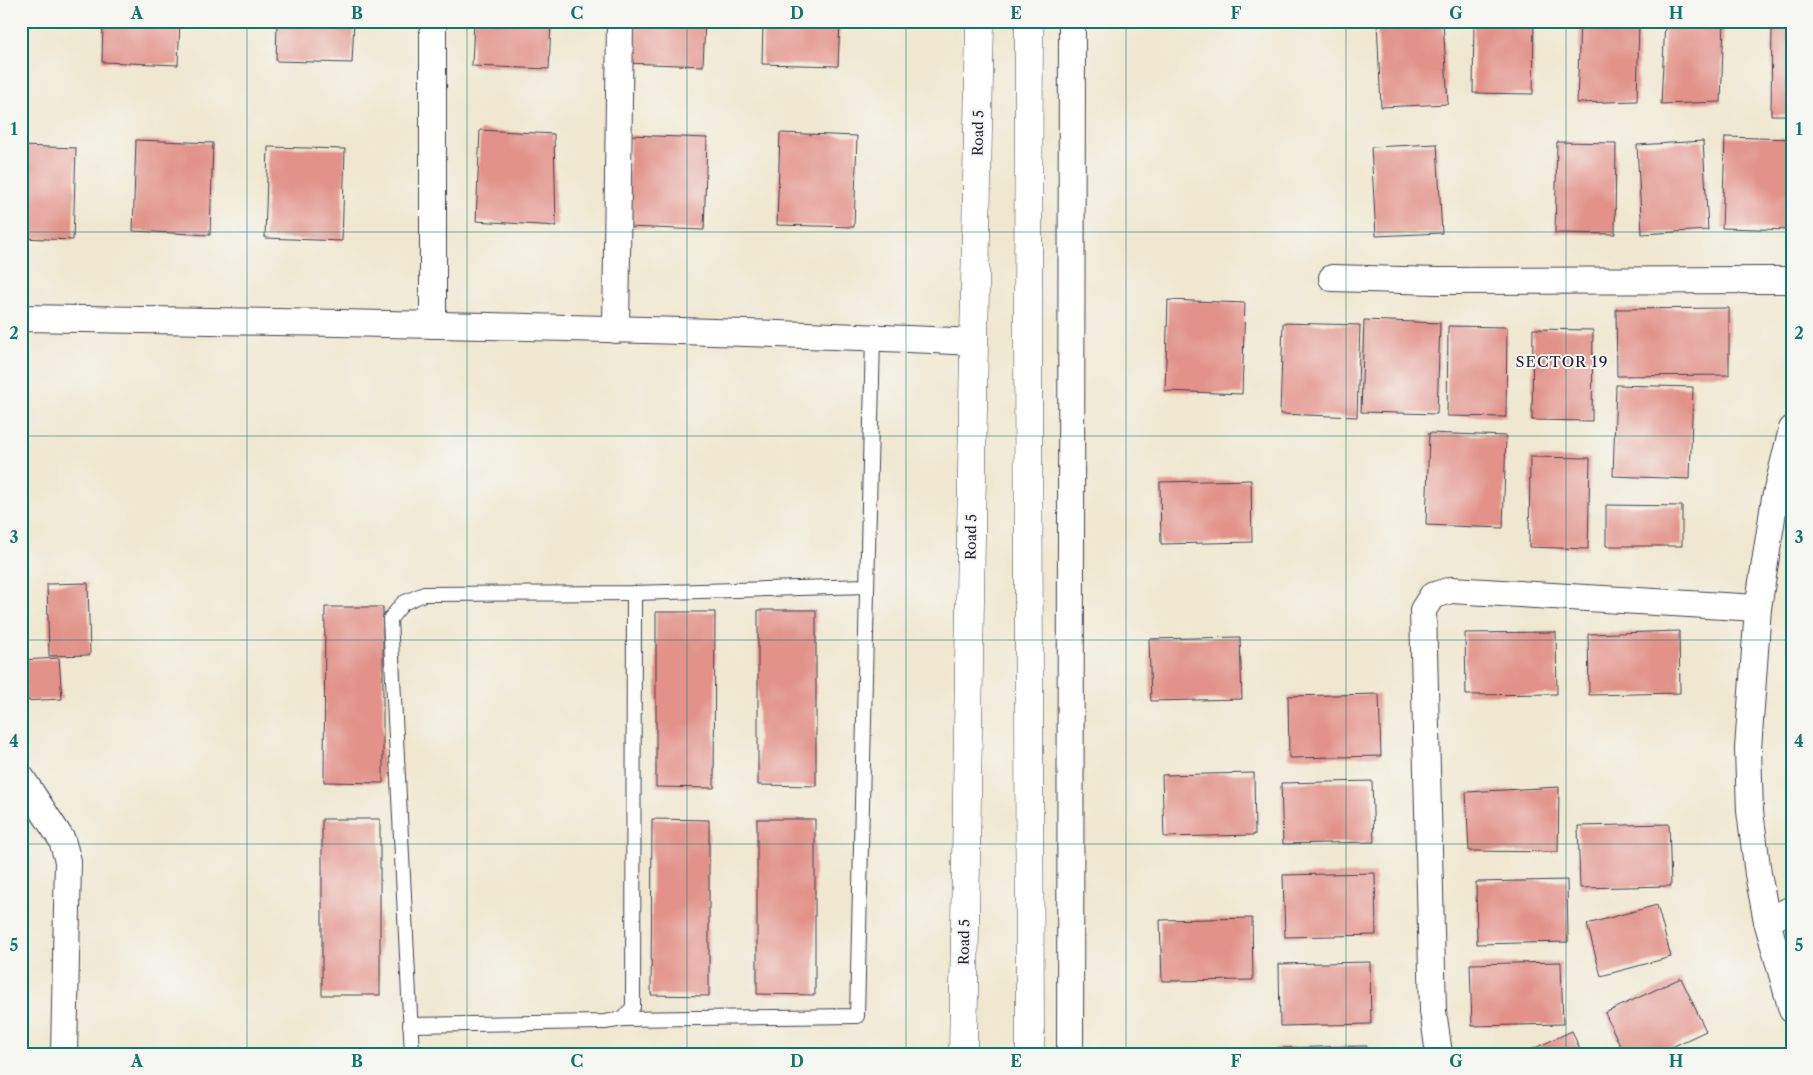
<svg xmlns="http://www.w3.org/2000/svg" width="1813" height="1075" font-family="'Libre Caslon Text',serif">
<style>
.building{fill:#e29288}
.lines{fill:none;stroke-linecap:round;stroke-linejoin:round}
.service-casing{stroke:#414051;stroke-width:16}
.minor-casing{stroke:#414051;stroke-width:28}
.tertiary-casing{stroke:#414051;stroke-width:29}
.service{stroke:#fff;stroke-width:14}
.minor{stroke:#fff;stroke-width:26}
.tertiary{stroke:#fff;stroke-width:28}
.grid{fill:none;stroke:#0f766e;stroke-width:1;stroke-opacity:0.55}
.labels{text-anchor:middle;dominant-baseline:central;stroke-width:4;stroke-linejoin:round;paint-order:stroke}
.street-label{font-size:14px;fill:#22223b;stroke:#f6f6f2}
.neighbourhood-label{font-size:15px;letter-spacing:1px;fill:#22223b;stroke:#f6f6f2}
.neatline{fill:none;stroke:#0f766e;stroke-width:2}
.grid-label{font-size:16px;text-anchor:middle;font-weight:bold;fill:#0f766e}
</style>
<rect width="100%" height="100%" fill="#f6f6f2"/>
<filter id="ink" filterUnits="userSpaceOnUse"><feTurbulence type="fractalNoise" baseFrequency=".02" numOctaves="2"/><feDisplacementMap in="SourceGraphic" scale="10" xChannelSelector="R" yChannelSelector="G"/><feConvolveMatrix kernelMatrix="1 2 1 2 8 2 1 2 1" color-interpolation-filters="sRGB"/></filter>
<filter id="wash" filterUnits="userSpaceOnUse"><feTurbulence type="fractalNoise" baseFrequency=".0096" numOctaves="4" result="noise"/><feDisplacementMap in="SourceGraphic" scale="20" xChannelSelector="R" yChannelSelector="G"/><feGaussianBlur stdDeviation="1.12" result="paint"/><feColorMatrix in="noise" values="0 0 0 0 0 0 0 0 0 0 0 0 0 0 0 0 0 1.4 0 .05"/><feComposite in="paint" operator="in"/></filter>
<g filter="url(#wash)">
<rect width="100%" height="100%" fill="#efe7cf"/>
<g id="blocks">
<g class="building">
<path d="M103 21H180L178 65 102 62Z"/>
<path d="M277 21H354L352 63 276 61Z"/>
<path d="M474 21H551L549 69 472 66Z"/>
<path d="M628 21H705L703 66 626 63Z"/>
<path d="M763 21H840L838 66 762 64Z"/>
<path d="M1377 21H1443L1448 104 1381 107Z"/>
<path d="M1474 21H1534L1533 94 1473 93Z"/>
<path d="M1580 21H1639L1637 101 1577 103Z"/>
<path d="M1665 21H1724L1721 102 1661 104Z"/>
<path d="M1772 24 1792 25V115H1771Z"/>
<path d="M480 130 554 134 556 226 476 221Z"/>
<path d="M780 133 857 136 854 227 777 225Z"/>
<path d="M630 135 707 138 704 230 627 227Z"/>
<path d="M1725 137 1792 139V230L1722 228Z"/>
<path d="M136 140 213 143 210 235 133 231Z"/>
<path d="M1703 141 1708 230 1642 234 1637 145Z"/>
<path d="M1557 142 1616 143 1615 234 1555 233Z"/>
<path d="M1437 144 1442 233 1376 236 1371 147Z"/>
<path d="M21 146 76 148 73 240 21 238Z"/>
<path d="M268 147 345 149 342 241 265 238Z"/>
<path d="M1168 300 1245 303 1242 394 1165 391Z"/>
<path d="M1729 308V375L1617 376 1616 309Z"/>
<path d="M1364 320 1440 323 1437 414 1361 412Z"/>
<path d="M1283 323 1360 325 1357 417 1280 414Z"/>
<path d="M1448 326 1507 327 1506 417 1447 416Z"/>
<path d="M1533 329 1593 330 1592 421 1532 420Z"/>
<path d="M1616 385 1693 387 1690 479 1613 476Z"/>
<path d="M1429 433 1506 436 1503 528 1426 525Z"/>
<path d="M1530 457 1590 458 1588 549 1529 547Z"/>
<path d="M1251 480 1252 542 1161 544 1160 482Z"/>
<path d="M1606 505 1682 506V546H1606Z"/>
<path d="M88 583 90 655 49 656 47 584Z"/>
<path d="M325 607H383V783L324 782Z"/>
<path d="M758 610H816V786L758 785Z"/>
<path d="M656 612H715L714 788 656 787Z"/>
<path d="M1679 631 1680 693 1589 695 1588 634Z"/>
<path d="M1556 632 1557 694 1466 695 1465 633Z"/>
<path d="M1240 637 1242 699 1151 701 1149 639Z"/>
<path d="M59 658 62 699 21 701V660Z"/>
<path d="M1379 694 1381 756 1289 758 1288 696Z"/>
<path d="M1254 773 1255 835 1164 837 1162 775Z"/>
<path d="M1372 781 1374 842 1283 844 1281 783Z"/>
<path d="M1559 787 1558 852 1469 851 1466 792Z"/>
<rect x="322" y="819" width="58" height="176"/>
<path d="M652 819 709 820V996L651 995Z"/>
<path d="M757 819H815V995L757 994Z"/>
<path d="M1669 824 1671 886 1580 888 1578 826Z"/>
<path d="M1375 873 1376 935 1285 937 1283 875Z"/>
<path d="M1567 880 1568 942 1477 944 1476 882Z"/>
<path d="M1657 905 1671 957 1601 976 1587 924Z"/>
<path d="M1252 918 1253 980 1162 981 1160 920Z"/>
<path d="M1370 962 1371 1024 1280 1026 1279 964Z"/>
<path d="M1561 962 1563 1024 1472 1026 1470 964Z"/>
<path d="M1681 978 1706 1031 1657 1054H1624L1605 1013Z"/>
<path d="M1572 1031 1582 1054H1522Z"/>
<path d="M1367 1046V1054H1276V1048Z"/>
</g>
</g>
</g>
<g filter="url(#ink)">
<use href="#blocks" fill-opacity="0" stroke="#414051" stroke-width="1"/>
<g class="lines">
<defs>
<g id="service">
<path d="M623 1019 857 1016 873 337"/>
<path d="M410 1025 605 1022 623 1019 633 1007 634 593"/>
<path d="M412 1054 390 619 403 603 424 594 634 593 867 586"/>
</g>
<g id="minor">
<path d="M1332 278 1437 281 1792 280"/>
<path d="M21 318C339 323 656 327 974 342"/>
<path d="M433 325V21"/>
<path d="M616 330 620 21"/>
<path d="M1792 429 1775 498 1758 608 1748 749 1750 811 1758 874 1767 921 1792 1010"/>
<path d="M21 777 62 840 68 861 64 1054"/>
<path d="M1767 921 1792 909"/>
<path d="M1070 1054 1072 21"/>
<path d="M1439 1054 1433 1011 1423 610 1432 596 1451 590 1758 608"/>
</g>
<g id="tertiary">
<path d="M1029 21 1028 318 1030 1054"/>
<path d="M963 1054 974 342 980 21"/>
</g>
</defs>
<use href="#service" class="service-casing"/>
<use href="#minor" class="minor-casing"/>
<use href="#tertiary" class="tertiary-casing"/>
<use href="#service" class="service"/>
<use href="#minor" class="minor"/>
<use href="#tertiary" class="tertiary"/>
</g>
</g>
<path class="grid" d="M247 21V1054M467 21V1054M687 21V1054M906 21V1054M1126 21V1054M1346 21V1054M1566 21V1054M21 232H1792M21 436H1792M21 640H1792M21 844H1792"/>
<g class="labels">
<g class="street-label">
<text transform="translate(978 133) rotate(-89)">Road 5</text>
<text transform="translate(971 537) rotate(-89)">Road 5</text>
<text transform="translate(964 942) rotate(-89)">Road 5</text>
</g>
<g class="neighbourhood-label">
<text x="1562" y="361">SECTOR 19</text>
</g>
</g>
<rect width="1813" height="1075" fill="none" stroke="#f6f6f2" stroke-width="55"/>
<rect x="28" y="28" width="1758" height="1020" class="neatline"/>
<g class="grid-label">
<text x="137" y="19">A</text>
<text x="357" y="19">B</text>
<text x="577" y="19">C</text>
<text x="797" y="19">D</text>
<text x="1016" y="19">E</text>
<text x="1236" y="19">F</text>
<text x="1456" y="19">G</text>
<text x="1676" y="19">H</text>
<text x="14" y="135">1</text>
<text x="1799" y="135">1</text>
<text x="14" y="339">2</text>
<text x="1799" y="339">2</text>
<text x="14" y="543">3</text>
<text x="1799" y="543">3</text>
<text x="14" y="747">4</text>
<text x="1799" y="747">4</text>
<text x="14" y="951">5</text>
<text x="1799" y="951">5</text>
<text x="137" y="1067">A</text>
<text x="357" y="1067">B</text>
<text x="577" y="1067">C</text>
<text x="797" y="1067">D</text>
<text x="1016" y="1067">E</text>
<text x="1236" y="1067">F</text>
<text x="1456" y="1067">G</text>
<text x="1676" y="1067">H</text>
</g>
</svg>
